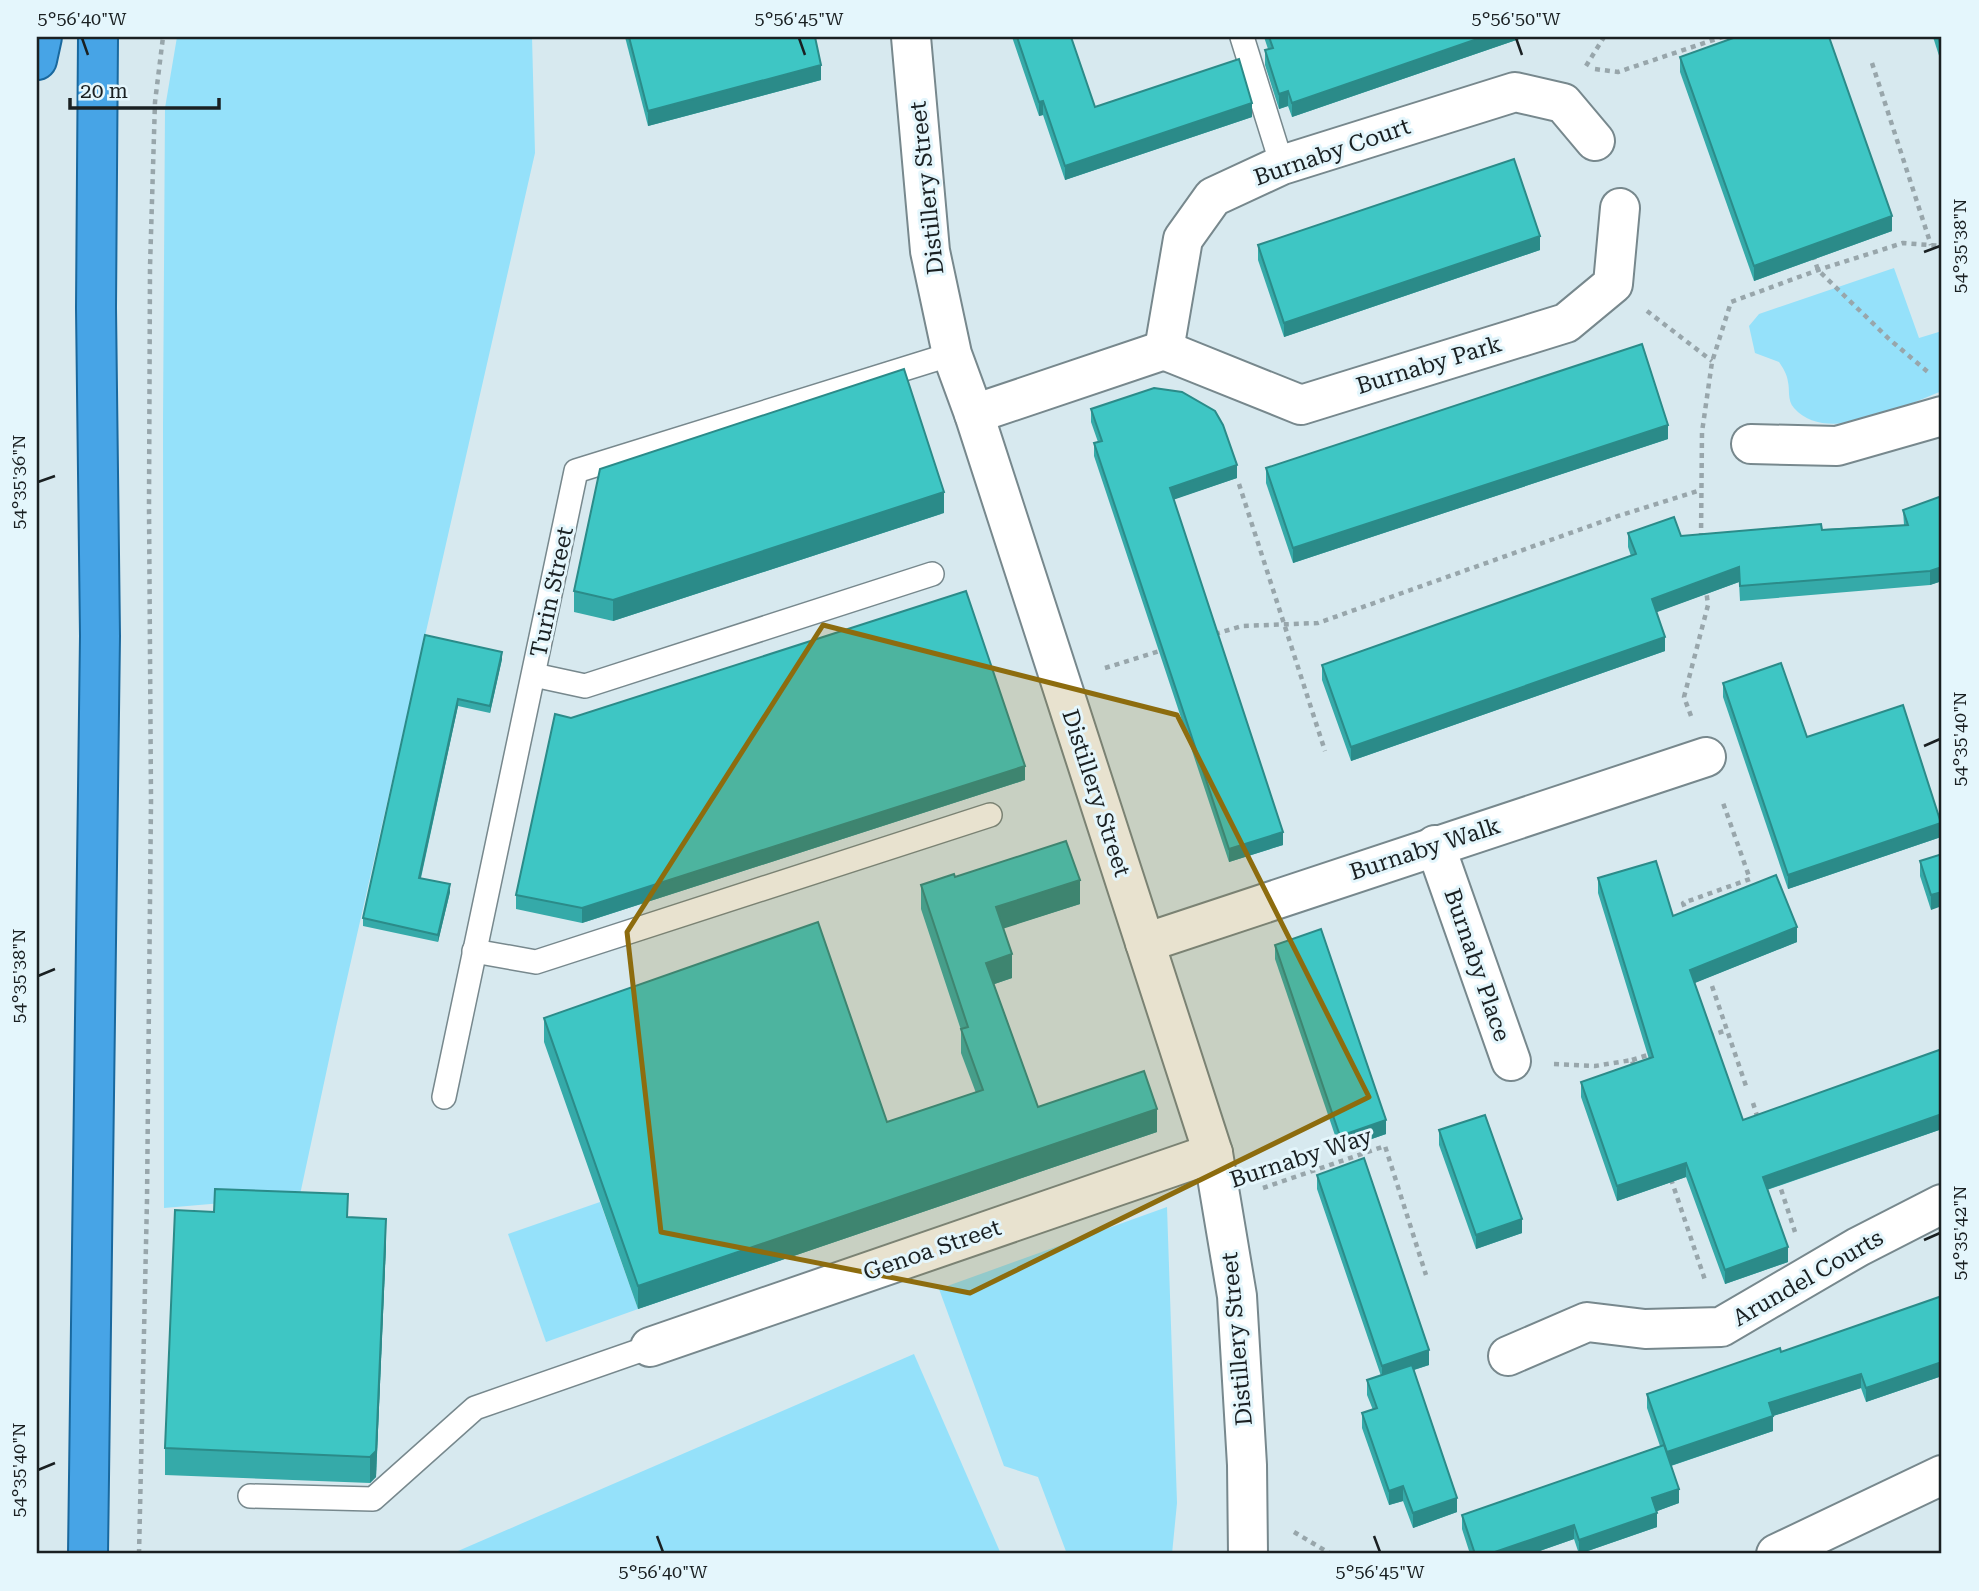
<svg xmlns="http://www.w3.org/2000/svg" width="1979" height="1591" font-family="'Roboto Serif',serif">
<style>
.green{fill:#95e1fa}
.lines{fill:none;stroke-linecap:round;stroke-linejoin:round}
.service-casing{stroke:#77888d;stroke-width:26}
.minor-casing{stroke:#77888d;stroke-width:42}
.secondary-casing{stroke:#77888d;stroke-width:42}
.trunk-casing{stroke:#19689e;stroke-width:42}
.path{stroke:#98a6ab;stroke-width:4.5;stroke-dasharray:5 5;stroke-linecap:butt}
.service{stroke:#fff;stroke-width:23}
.minor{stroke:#fff;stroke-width:38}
.secondary{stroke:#fff;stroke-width:38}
.trunk{stroke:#47a4e6;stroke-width:38}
.wall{fill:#35aaa9}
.shaded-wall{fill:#2b8b89}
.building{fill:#3ec6c4;stroke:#2b8b89;stroke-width:2}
.marked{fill:#8d6c0e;fill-opacity:0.2;stroke:#8d6c0e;stroke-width:5;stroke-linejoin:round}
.ticks{fill:none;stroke:#1a2022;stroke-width:2.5}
.labels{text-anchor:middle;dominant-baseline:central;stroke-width:6;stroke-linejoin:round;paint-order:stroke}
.street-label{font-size:23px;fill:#1a2022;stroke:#e4f6fc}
.neatline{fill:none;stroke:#1a2022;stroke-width:2.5}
.ticks-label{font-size:18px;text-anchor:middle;fill:#1a2022}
</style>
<rect width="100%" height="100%" fill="#d7e9ef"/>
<g class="green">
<path d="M177 37H532L535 153 336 1027 298 1204 234 1202 164 1208 163 424 165 108Z"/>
<path d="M1894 268 1919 338 1942 331V391C1905 405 1827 446 1794 408 1787 400 1790 390 1788 382 1787 374 1783 368 1779 362L1755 353 1749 326 1759 314Z"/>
<path d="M600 1202 638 1309 546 1342 508 1234Z"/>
<path d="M1167 1207 1177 1503 1172 1554H1067L1038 1477 1004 1466 939 1289Z"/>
<path d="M914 1354 1001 1554H451Z"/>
</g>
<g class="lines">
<defs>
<g id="service">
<path d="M1242 37 1282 165"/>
<path d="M534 675 585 686 932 574"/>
<path d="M474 951 536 962 990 815"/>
<path d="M444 1097 576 471 952 354"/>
<path d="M250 1496 373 1499 475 1408 650 1347"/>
</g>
<g id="minor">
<path d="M911 37 930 251 952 354 974 414 1213 1153 1237 1296 1247 1465 1248 1554"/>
<path d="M1164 350 1183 239 1213 197 1282 165 1515 92 1563 103 1595 141"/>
<path d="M1164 350 1301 405 1566 323 1613 284 1620 208"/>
<path d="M974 414 1164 350"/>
<path d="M1751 444 1837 446 1942 416"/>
<path d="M1435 845 1511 1061"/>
<path d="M1145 943 1706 757"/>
<path d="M650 1347 1213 1153"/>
<path d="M1508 1356 1587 1322 1645 1329 1721 1327 1858 1247 1942 1204"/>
</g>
<path id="secondary" d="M1776 1554 1942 1475"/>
<g id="trunk">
<path d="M37 60 42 37"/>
<path d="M88 1554 100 636 96 308 98 37"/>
</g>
</defs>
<use href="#service" class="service-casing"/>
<use href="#minor" class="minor-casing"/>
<use href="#secondary" class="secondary-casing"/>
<use href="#trunk" class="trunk-casing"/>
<g class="path">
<path d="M1872 63 1931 245"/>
<path d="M1586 66 1604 37"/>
<path d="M1595 69 1618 72 1722 37"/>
<path d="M1813 255 1818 270 1889 339 1928 372"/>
<path d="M1647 311 1712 361"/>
<path d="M1239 484 1325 751"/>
<path d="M1701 538 1702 432 1712 362 1731 302 1818 270 1903 243 1942 246"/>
<path d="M1215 634 1242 626 1318 623 1618 516 1701 490"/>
<path d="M1105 668 1163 650"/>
<path d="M1691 716 1684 697 1708 605 1706 589"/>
<path d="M1688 916 1683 903 1750 879 1722 800"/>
<path d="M1712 986 1746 1086"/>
<path d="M1709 1036 1727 1030"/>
<path d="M1632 1060 1651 1054"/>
<path d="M1554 1064 1595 1066 1632 1060 1634 1068"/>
<path d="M1753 1103 1758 1119"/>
<path d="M1671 1179 1706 1283"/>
<path d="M1778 1180 1795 1232"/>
<path d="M1263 1188 1385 1146 1426 1275"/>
<path d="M1294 1532 1331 1554"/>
<path d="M139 1554 147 1200 151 801 149 506 150 267 155 102 163 37"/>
</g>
<use href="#service" class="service"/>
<use href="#minor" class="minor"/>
<use href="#secondary" class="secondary"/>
<use href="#trunk" class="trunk"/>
</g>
<g class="wall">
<path d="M625 37H815L821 80 648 126Z"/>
<path d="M1012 37H1071L1095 107 1252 117 1065 180 1043 115 1039 116Z"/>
<path d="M1264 37H1525L1292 117 1288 106 1279 109 1265 65V50L1268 49Z"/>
<path d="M1933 37H1942V65Z"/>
<path d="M1680 57 1892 231 1754 281 1680 72Z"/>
<path d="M1258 245 1540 250 1284 337 1258 260Z"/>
<path d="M1091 409 1237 478 1174 499 1283 845 1229 862 1094 456V443L1098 442 1091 422Z"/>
<path d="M1668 439 1293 563 1266 483V468Z"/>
<path d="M1942 496V581L1930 585 1740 601 1739 582 1656 612 1665 651 1351 761 1322 680V665L1631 556 1628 547V533L1681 536 1904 525 1903 510Z"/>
<path d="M944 513 613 621 574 612V591Z"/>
<path d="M425 635 502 659 490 713 458 706 421 878 450 892 438 942 363 926V918Z"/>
<path d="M1723 683 1807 737 1941 837 1788 889 1723 697Z"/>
<path d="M1025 780 582 923 516 909V895Z"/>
<path d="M1942 854 1931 910 1920 876V861Z"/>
<path d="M955 877 1080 904 1003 928 1012 978 994 984 1038 1107 1157 1132 638 1309 544 1042V1018L887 1122 976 1093 961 1053V1030L921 909V885Z"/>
<path d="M1598 878 1673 916 1797 942 1694 983 1743 1120 1942 1049V1129L1767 1190 1788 1262 1725 1284 1686 1177 1617 1201 1581 1097V1082L1649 1059 1598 893Z"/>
<path d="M1275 945 1386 1134 1340 1150 1275 959Z"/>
<path d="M1439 1130 1522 1233 1476 1249 1439 1145Z"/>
<path d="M1317 1175 1429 1365 1414 1370 1457 1512 1413 1528 1403 1501 1389 1505 1362 1428V1413L1373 1410 1367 1395V1380L1381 1376 1317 1189Z"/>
<path d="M348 1217 386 1245 376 1477 370 1483 165 1475V1448Z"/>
<path d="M1942 1296V1376L1866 1402 1861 1388 1773 1416V1431L1671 1466 1679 1503 1657 1511V1527L1579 1554 1574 1539 1531 1554H1470L1462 1529V1515L1660 1446 1647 1408V1394L1781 1352Z"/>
</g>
<g class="shaded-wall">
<path d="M1483 37H1525L1292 117V103Z"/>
<path d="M821 65V80L648 126V111Z"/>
<path d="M1288 91V106L1279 109V94Z"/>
<path d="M1043 101V115L1039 116V102Z"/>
<path d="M1252 103V117L1065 180V166Z"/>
<path d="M1892 216V231L1754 281V266Z"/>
<path d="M1540 236V250L1284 337V323Z"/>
<path d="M1668 425V439L1293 563V548Z"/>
<path d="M1237 465V478L1170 501V488Z"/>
<path d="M944 492V513L613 621V600Z"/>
<path d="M1739 567V582L1652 614V599Z"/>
<path d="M1942 567V581L1930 585V571Z"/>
<path d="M1665 637V651L1351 761V747Z"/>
<path d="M502 652V659L490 713V706Z"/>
<path d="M458 699V706L419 885V878Z"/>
<path d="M1025 766V780L582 923V908Z"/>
<path d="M1941 823V837L1788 889V875Z"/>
<path d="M1283 832V845L1229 862V849Z"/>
<path d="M1080 880V904L996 931V907Z"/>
<path d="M450 884V892L438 942V935Z"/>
<path d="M1942 892V906L1931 910V895Z"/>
<path d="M1797 927V942L1690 985V970Z"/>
<path d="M1012 954V978L986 987V963Z"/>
<path d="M1157 1109V1132L638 1309V1286Z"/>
<path d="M1942 1114V1129L1763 1191V1177Z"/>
<path d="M1386 1120V1134L1340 1150V1136Z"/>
<path d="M1686 1163V1177L1617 1201V1186Z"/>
<path d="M386 1219V1245L376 1477 370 1483V1457Z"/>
<path d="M1522 1219V1233L1476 1249V1235Z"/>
<path d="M1788 1247V1262L1725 1284V1270Z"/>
<path d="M1429 1350V1365L1382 1380V1366Z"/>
<path d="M1942 1362V1376L1866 1402V1388Z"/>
<path d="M1861 1374V1388L1773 1416V1431L1667 1467V1452L1769 1403Z"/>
<path d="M1403 1486V1501L1389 1505V1491Z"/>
<path d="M1679 1489V1503L1652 1513V1498Z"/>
<path d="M1457 1498V1512L1413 1528V1513Z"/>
<path d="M1657 1513V1527L1579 1554V1540Z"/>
<path d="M1574 1525V1539L1531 1554H1489Z"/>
</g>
<g class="building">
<path d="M629 37H815L821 65 648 111Z"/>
<path d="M1017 37H1071L1095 107 1239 59 1252 103 1065 166 1043 101 1039 102Z"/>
<path d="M1269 37H1483L1292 103 1288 91 1279 94 1265 50 1273 48Z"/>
<path d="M1736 37H1829L1892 216 1754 266 1680 57Z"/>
<path d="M1938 37H1942V50Z"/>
<path d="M1514 159 1540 236 1284 323 1258 245Z"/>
<path d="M1642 344 1668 425 1293 548 1266 468Z"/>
<path d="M904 369 944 492 613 600 574 591 600 469Z"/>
<path d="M1154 388 1182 392 1215 411 1223 425 1237 465 1170 488 1283 832 1229 849 1094 443 1102 441 1091 409Z"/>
<path d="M1942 496V567L1930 571 1740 586 1739 567 1652 599 1665 637 1351 747 1322 665 1636 554 1628 533 1674 517 1681 536 1821 524 1822 530 1908 525 1903 510Z"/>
<path d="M966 591 1025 766 582 908 516 895 555 714 571 718Z"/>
<path d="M425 635 502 652 490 706 458 699 419 878 450 884 438 935 363 918Z"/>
<path d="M1781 663 1807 737 1903 705 1941 823 1788 875 1723 683Z"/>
<path d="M1066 841 1080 880 996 907 1012 954 986 963 1038 1107 1144 1071 1157 1109 638 1286 544 1018 818 922 887 1122 983 1090 961 1029 968 1027 921 885 954 874 955 877Z"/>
<path d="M1942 854V892L1931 895 1920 861Z"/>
<path d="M1656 861 1673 916 1776 875 1797 927 1690 970 1743 1120 1942 1049V1114L1763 1177 1788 1247 1725 1270 1686 1163 1617 1186 1581 1082 1653 1057 1598 878Z"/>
<path d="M1321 929 1386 1120 1340 1136 1275 945Z"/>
<path d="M1485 1115 1522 1219 1476 1235 1439 1130Z"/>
<path d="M1364 1158 1429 1350 1382 1366 1317 1175Z"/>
<path d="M215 1189 348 1194 347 1217 386 1219 376 1451 370 1457 165 1448 175 1210 214 1212Z"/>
<path d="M1942 1296V1362L1866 1388 1861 1374 1769 1403 1773 1416 1667 1452 1647 1394 1780 1348 1781 1352Z"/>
<path d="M1412 1365 1457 1498 1413 1513 1403 1486 1389 1491 1362 1413 1377 1408 1367 1380Z"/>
<path d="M1664 1445 1679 1489 1652 1498 1657 1513 1579 1540 1574 1525 1489 1554H1475L1462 1515Z"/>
</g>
<path class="marked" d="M823 625 1177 715 1369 1097 970 1293 661 1232 627 932Z"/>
<path class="ticks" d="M82 38 88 55M799 38 805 55M1516 38 1522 55M1924 252 1940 246M38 482 55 476M1924 746 1940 739M38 976 55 969M1924 1240 1940 1233M38 1470 55 1463M657 1536 663 1552M1374 1536 1380 1552"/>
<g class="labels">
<g class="street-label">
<text transform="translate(1332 152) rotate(-19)">Burnaby Court</text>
<text transform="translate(927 188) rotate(-96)">Distillery Street</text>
<text transform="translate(1429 365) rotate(-17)">Burnaby Park</text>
<text transform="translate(552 592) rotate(-78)">Turin Street</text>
<text transform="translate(1096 793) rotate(72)">Distillery Street</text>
<text transform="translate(1425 849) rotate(-18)">Burnaby Walk</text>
<text transform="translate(1477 965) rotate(71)">Burnaby Place</text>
<text transform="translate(1301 1158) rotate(-18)">Burnaby Way</text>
<text transform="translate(932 1250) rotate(-19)">Genoa Street</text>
<text transform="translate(1808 1278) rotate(-30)">Arundel Courts</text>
<text transform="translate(1237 1339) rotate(-95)">Distillery Street</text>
</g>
</g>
<rect width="1979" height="1591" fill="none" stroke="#e4f6fc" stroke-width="77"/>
<path d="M70 98v10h149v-10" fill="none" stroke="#1a2022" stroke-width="3.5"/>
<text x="80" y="98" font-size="21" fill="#1a2022" stroke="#e4f6fc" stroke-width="5" paint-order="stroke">20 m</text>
<rect x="38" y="38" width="1902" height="1514" class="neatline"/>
<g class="ticks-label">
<text x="82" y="25">5°56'40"W</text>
<text x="799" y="25">5°56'45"W</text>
<text x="1516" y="25">5°56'50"W</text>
<text transform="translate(1960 246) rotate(-90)" y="6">54°35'38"N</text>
<text transform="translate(19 482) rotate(-90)" y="6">54°35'36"N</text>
<text transform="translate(1960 739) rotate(-90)" y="6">54°35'40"N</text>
<text transform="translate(19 976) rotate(-90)" y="6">54°35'38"N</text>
<text transform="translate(1960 1233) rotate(-90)" y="6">54°35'42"N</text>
<text transform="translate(19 1470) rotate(-90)" y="6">54°35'40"N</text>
<text x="663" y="1578">5°56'40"W</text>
<text x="1380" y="1578">5°56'45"W</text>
</g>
</svg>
